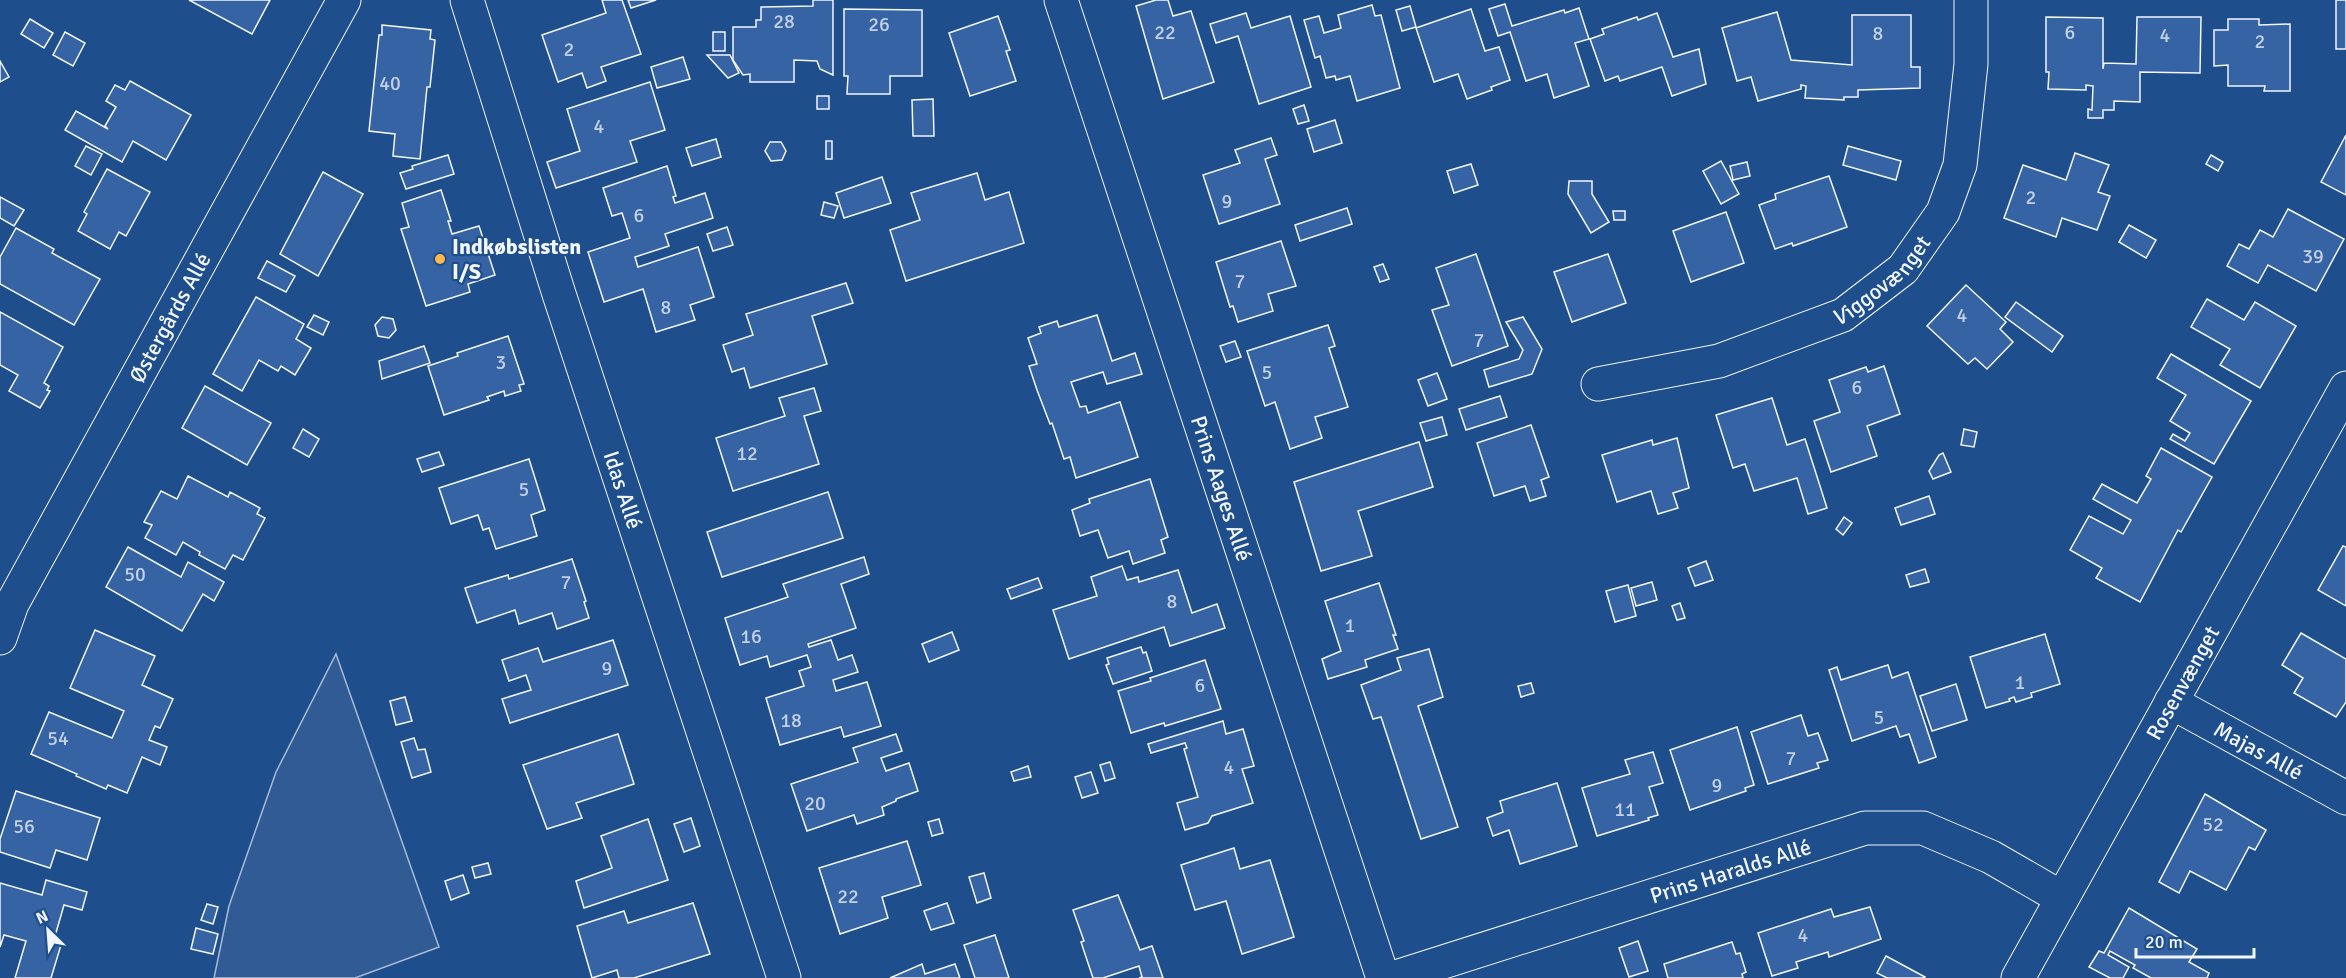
<svg xmlns="http://www.w3.org/2000/svg" width="2346" height="978" font-family="Signika,sans-serif">
<style>
.built{fill:#305b95;stroke:#a8bbd7;stroke-width:1.5}
.building{fill:#3563a3;stroke:#f2f6ff;stroke-width:1.5}
.lines{fill:none;stroke-linecap:round;stroke-linejoin:round}
.minor-casing{stroke:#f2f6ff;stroke-width:35}
.minor{stroke:#1f4e8c;stroke-width:33}
.poi-dot{fill:#ffb74d;stroke:#1f4e8c;stroke-width:2}
.labels{text-anchor:middle;dominant-baseline:central;stroke-width:4.5;stroke-linejoin:round;paint-order:stroke}
.number-label{font-size:20px;fill:#c3d1e8}
.poi-label{font-size:22px;font-weight:bold;fill:#f2f6ff;stroke:#1f4e8c;text-anchor:start}
.street-label{font-size:22px;fill:#f2f6ff;stroke:#1f4e8c}
</style>
<rect width="100%" height="100%" fill="#1f4e8c"/>
<path class="built" d="M336 654 439 947 355 978H214L229 906 276 772Z"/>
<g class="building">
<path d="M189 0H270L252 34Z"/>
<path d="M602 0H622L641 54 601 67 606 81 587 88 582 73 558 82 542 35 606 13Z"/>
<path d="M628 0H656L631 8Z"/>
<path d="M813 0H833V75L820 69 817 61 794 60V82H750V74L743 75 733 60V27H756V20H761V7L813 6Z"/>
<path d="M1156 0H1168L1173 16 1191 11 1214 82 1163 99 1136 6Z"/>
<rect x="2336" y="0" width="10" height="49"/>
<path d="M1505 4 1512 26 1564 10 1565 13 1579 8 1589 39 1575 43 1589 86 1554 98 1547 74 1526 81 1510 32 1498 36 1489 9Z"/>
<path d="M1372 5 1375 16 1381 15 1400 88 1357 101 1350 76 1336 80 1335 76 1326 78 1320 56 1315 58 1304 20 1319 16 1324 33 1341 28 1338 15Z"/>
<path d="M1410 6 1416 27 1402 31 1396 10Z"/>
<path d="M844 9 922 10V76H890V94H847L848 76H844Z"/>
<path d="M1471 9 1485 51 1499 47 1510 80 1491 87 1492 90 1467 99 1458 74 1434 82 1416 28Z"/>
<path d="M1777 12 1791 60 1852 65V15H1911V67H1920V88L1858 90V97H1844V100L1805 98 1806 86 1801 85V89L1758 101 1751 77 1737 81 1722 28Z"/>
<path d="M1246 13 1251 28 1290 16 1311 87 1259 104 1238 36 1216 43 1210 24Z"/>
<path d="M1657 13 1673 57 1699 49 1706 84 1672 96 1662 67 1620 81 1618 76 1605 81 1590 39 1604 34 1602 29 1637 17 1638 20Z"/>
<path d="M998 16 1010 50 1006 51 1016 81 970 96 949 33Z"/>
<path d="M2046 17 2103 18V69L2104 63 2136 64 2137 17H2201L2200 73 2140 72V102L2114 101V110H2103V118H2088V109L2092 110 2093 86 2086 85V90L2048 89 2049 72H2046Z"/>
<path d="M30 19 53 33 44 48 21 34Z"/>
<path d="M2228 19H2259V25L2290 24V91H2264L2265 86H2228V65L2214 66V30H2228Z"/>
<path d="M382 25 431 30 430 39 435 40 430 87H427L420 159 393 156 395 134 369 131 379 35H382Z"/>
<path d="M65 32 85 43 73 66 53 55Z"/>
<rect x="713" y="32" width="12" height="19"/>
<path d="M707 55H730L739 73 728 78Z"/>
<path d="M683 57 690 79 657 88 651 67Z"/>
<path d="M0 61 9 77 0 82Z"/>
<path d="M130 81 191 115 166 160 133 141 122 162 65 130 76 111 108 129 105 126 116 107 106 101 115 85 125 90Z"/>
<path d="M650 82 665 130 630 141 637 162 556 188 547 162 580 151 567 109Z"/>
<rect x="817" y="96" width="12" height="13"/>
<path d="M933 99 934 136H913L912 100Z"/>
<path d="M1304 105 1309 121 1298 124 1293 109Z"/>
<path d="M1335 120 1342 143 1314 152 1307 129Z"/>
<path d="M2346 135V195L2321 182Z"/>
<path d="M1271 138 1277 155 1265 159 1280 204 1219 224 1203 175 1240 163 1235 150Z"/>
<path d="M716 139 721 157 692 166 686 148Z"/>
<rect x="826" y="141" width="6" height="18"/>
<path d="M770 142H781L786 151 782 160 771 161 765 151Z"/>
<path d="M86 146 102 154 91 175 75 166Z"/>
<path d="M1848 146 1901 161 1896 180 1843 165Z"/>
<path d="M2075 153 2109 165 2098 192 2110 196 2097 230 2062 218 2056 237 2004 218 2023 165 2066 180Z"/>
<path d="M448 155 454 174 406 189 400 173 413 169 412 166Z"/>
<path d="M2211 155 2223 162 2218 171 2206 164Z"/>
<path d="M1721 161 1739 194 1721 204 1703 171Z"/>
<path d="M1747 162 1750 176 1733 180 1730 166Z"/>
<path d="M1471 164 1478 185 1454 193 1447 171Z"/>
<path d="M667 166 676 196 673 197 675 203 705 193 713 218 665 234 669 246 635 257 638 267 698 247 714 297 690 305 695 320 656 332 643 289 604 302 588 252 630 238 622 213 612 216 603 188Z"/>
<path d="M107 169 150 192 126 236 119 232 110 249 78 231 87 214 84 212Z"/>
<path d="M323 172 363 194 318 276 280 254Z"/>
<path d="M977 173 985 200 1009 192 1024 243 906 281 890 230 920 220 911 193Z"/>
<path d="M1829 176 1847 227 1793 246 1792 243 1775 249 1759 205 1776 199 1775 194Z"/>
<path d="M882 177 891 203 844 218 836 193Z"/>
<path d="M1569 181H1592V194L1609 222 1591 233 1568 194Z"/>
<path d="M441 190 451 221H448L452 234 479 226 495 275 468 284 470 292 426 306 401 229 409 227 402 203Z"/>
<path d="M0 197 24 210 14 226 0 218Z"/>
<path d="M824 202 838 206 834 218 821 215Z"/>
<path d="M1347 208 1352 224 1300 241 1295 225Z"/>
<path d="M2288 209 2344 239 2316 291 2268 265 2258 283 2227 266 2239 244 2249 249 2260 230 2273 237Z"/>
<path d="M1613 211H1625V220H1614Z"/>
<path d="M1726 212 1744 263 1691 282 1673 231Z"/>
<path d="M2129 225 2156 240 2146 258 2119 242Z"/>
<path d="M727 227 733 245 713 251 707 234Z"/>
<path d="M16 228 54 249 52 253 100 279 74 325 0 284V257Z"/>
<path d="M1281 241 1296 286 1268 294 1273 311 1238 322 1233 306 1230 307 1216 262Z"/>
<path d="M1476 254 1508 346 1452 366 1432 310 1449 305 1436 268Z"/>
<path d="M1608 254 1626 303 1572 322 1554 272Z"/>
<path d="M267 261 295 276 286 292 258 278Z"/>
<path d="M1383 264 1389 279 1380 282 1374 267Z"/>
<path d="M846 283 853 303 812 316 827 364 750 388 744 368 732 372 723 345 753 335 746 314Z"/>
<path d="M1966 285 2006 322 2000 329 2013 342 1987 369 1975 358 1968 364 1927 326Z"/>
<path d="M256 297 304 324 296 339 311 348 295 375 281 366 278 371 259 360 242 391 213 374Z"/>
<path d="M2207 299 2244 320 2255 302 2296 326 2260 388 2220 365 2230 349 2191 327Z"/>
<path d="M2016 302 2063 336 2052 352 2005 317Z"/>
<path d="M0 312 63 347 44 383 49 386 47 390 50 391 40 408 9 391 18 375 0 365Z"/>
<path d="M314 315 329 322 323 335 307 327Z"/>
<path d="M1097 315 1112 361 1135 353 1142 374 1107 384 1103 372 1071 382 1080 407 1086 406 1088 413 1120 402 1138 457 1076 478 1070 457 1064 459 1052 423 1050 424 1037 390 1029 366 1037 364 1028 338 1041 333 1039 327 1057 321 1059 327Z"/>
<path d="M382 317 393 319 396 330 389 338 378 336 375 325Z"/>
<path d="M1523 317 1542 349 1532 374 1489 387 1484 370 1519 359 1523 350 1506 322Z"/>
<path d="M1328 325 1335 346 1329 348 1348 407 1315 417 1322 438 1290 449 1275 402 1265 406 1247 351Z"/>
<path d="M508 336 524 384 519 385 521 391 505 396 504 391 487 397 489 400 444 415 428 366 458 356 457 353Z"/>
<path d="M1235 341 1241 357 1226 362 1220 346Z"/>
<path d="M424 346 430 363 382 379 379 361Z"/>
<path d="M2171 354 2251 401 2214 464 2170 439 2173 434 2185 441 2190 433 2170 421 2186 395 2157 378Z"/>
<path d="M1884 366 1900 414 1867 426 1877 456 1831 472 1814 421 1840 412 1829 380 1866 367 1868 372Z"/>
<path d="M1437 373 1447 399 1428 406 1418 380Z"/>
<path d="M205 386 271 423 247 465 182 428Z"/>
<path d="M814 388 821 411 804 416 819 464 733 491 716 438 785 416 779 398Z"/>
<path d="M1500 396 1507 417 1466 430 1459 409Z"/>
<path d="M1772 398 1787 445 1805 439 1827 508 1808 514 1797 478 1754 491 1745 464 1733 468 1716 415Z"/>
<path d="M1442 417 1447 435 1426 441 1420 423Z"/>
<path d="M1531 425 1549 477 1541 480 1546 496 1530 501 1525 486 1494 496 1477 443Z"/>
<path d="M303 429 319 439 309 457 293 448Z"/>
<path d="M1964 429 1977 432 1974 447 1961 445Z"/>
<path d="M1677 438 1689 488 1673 493 1678 508 1658 514 1651 491 1617 502 1602 455 1652 440 1653 445Z"/>
<path d="M1419 442 1433 487 1358 511 1372 556 1321 571 1294 482Z"/>
<path d="M2161 448 2212 477 2181 532 2178 530 2140 602 2096 578 2102 568 2070 550 2089 516 2123 534 2131 520 2093 499 2102 484 2137 503 2151 479 2146 476Z"/>
<path d="M439 452 444 465 422 472 417 459Z"/>
<path d="M1943 453 1951 472 1933 479 1929 471 1939 455Z"/>
<path d="M529 459 545 510 531 515 537 536 496 549 489 528 483 530 478 515 451 524 439 488Z"/>
<path d="M188 476 228 497 230 492 260 508 257 514 265 518 243 560 233 555 225 569 199 555 200 552 183 542 176 555 145 538 152 525 144 522 161 491 177 499Z"/>
<path d="M1150 479 1168 537 1161 540 1165 553 1133 564 1129 551 1108 558 1098 530 1080 536 1072 510 1090 503 1089 499Z"/>
<path d="M828 492 843 538 722 577 707 532Z"/>
<path d="M1929 496 1935 514 1901 525 1895 508Z"/>
<path d="M1844 517 1852 523 1843 535 1836 529Z"/>
<path d="M2343 546 2346 547V606L2318 590Z"/>
<path d="M128 547 181 577 188 562 224 582 214 601 203 594 182 631 106 587Z"/>
<path d="M864 557 869 574 841 584 856 628 808 644 809 647 831 640 838 660 852 655 858 672 833 680 836 691 867 682 881 726 844 737 841 727 780 745 766 698 804 686 799 671 811 667 807 655 770 667 767 656 740 665 725 618 788 597 783 584Z"/>
<path d="M572 559 586 601 584 602 589 618 557 629 552 613 519 624 515 610 477 623 465 588 508 575 509 579Z"/>
<path d="M1706 561 1713 580 1695 586 1688 568Z"/>
<path d="M1122 566 1127 580 1138 577 1139 582 1178 570 1192 613 1217 604 1225 628 1170 646 1164 627 1069 659 1053 610 1097 596 1091 577Z"/>
<path d="M1925 569 1929 582 1910 587 1906 575Z"/>
<path d="M1038 578 1042 588 1011 599 1007 589Z"/>
<path d="M1652 582 1657 600 1636 606 1631 588Z"/>
<path d="M1379 583 1396 635H1393L1398 649 1365 660 1367 667 1328 679 1322 659 1341 651 1325 601Z"/>
<path d="M1628 585 1636 616 1615 622 1606 591Z"/>
<path d="M1680 603 1685 618 1677 620 1672 606Z"/>
<path d="M95 630 155 656 142 685 173 699 160 728 155 726 149 740 167 747 160 765 142 757 127 793 108 785 106 789 76 776 77 774 31 754 49 712 112 738 124 711 70 688Z"/>
<path d="M952 632 959 650 929 662 922 644Z"/>
<path d="M2301 633 2346 659V702L2336 717 2294 693 2303 678 2282 665Z"/>
<path d="M2045 634 2060 684 2031 693 2032 697 2016 702 2014 697 2009 699 2010 701 1986 708 1970 657Z"/>
<path d="M613 640 628 685 510 723 502 699 531 690 526 675 509 681 502 660 538 648 543 662Z"/>
<path d="M1141 647 1143 653 1146 652 1152 671 1113 684 1106 665 1109 664 1107 658Z"/>
<path d="M1429 649 1443 697 1418 706 1458 827 1421 839 1381 717 1373 719 1361 685 1401 670 1397 658Z"/>
<path d="M1205 660 1221 709 1165 726 1164 723 1131 733 1118 691 1151 681 1150 678Z"/>
<path d="M1888 665 1892 678 1908 672 1936 757 1919 763 1909 734 1900 737 1896 726 1852 741 1829 670 1837 667 1841 680Z"/>
<path d="M1531 683 1534 693 1521 697 1518 686Z"/>
<path d="M1956 684 1967 720 1932 731 1920 696Z"/>
<path d="M405 697 412 721 396 725 390 701Z"/>
<path d="M1801 715 1808 736 1818 733 1828 760 1817 763 1819 768 1768 784 1751 732Z"/>
<path d="M1223 721 1226 734 1243 729 1254 766 1242 769 1253 803 1212 816 1208 823 1185 830 1177 803 1198 797 1184 749 1187 748 1185 743 1151 753 1148 744Z"/>
<path d="M1737 727 1754 785 1745 788 1746 791 1690 810 1670 750Z"/>
<path d="M618 734 634 784 576 803 582 818 547 829 523 765Z"/>
<path d="M896 734 902 751 881 758 886 771 909 763 918 791 896 799V801L882 807 884 815 857 824 854 815 807 831 791 784 858 762 853 748Z"/>
<path d="M414 738 418 750 425 749 431 772 412 778 401 742Z"/>
<path d="M1653 752 1663 783 1649 787 1658 815 1648 818 1649 820 1597 836 1582 788 1630 774 1625 760Z"/>
<path d="M1110 762 1115 778 1105 781 1100 765Z"/>
<path d="M1028 766 1031 777 1014 781 1011 772Z"/>
<path d="M1091 772 1098 793 1082 798 1075 777Z"/>
<path d="M1557 783 1577 846 1520 864 1509 830 1493 836 1487 818 1503 812 1500 801Z"/>
<path d="M16 791 100 818 87 860 56 850 50 868 0 852V839Z"/>
<path d="M2205 794 2266 830 2255 850 2249 847 2226 890 2190 871 2179 893 2159 882Z"/>
<path d="M691 818 700 846 684 852 674 824Z"/>
<path d="M648 819 668 880 584 908 576 881 612 868 601 836Z"/>
<path d="M939 819 943 833 932 836 928 822Z"/>
<path d="M907 841 921 885 882 897 888 918 840 934 819 868Z"/>
<path d="M1234 848 1240 869 1270 860 1294 937 1242 954 1226 901 1195 910 1181 865Z"/>
<path d="M488 863 491 874 475 878 472 867Z"/>
<path d="M984 873 991 898 977 903 969 877Z"/>
<path d="M463 875 469 893 451 900 445 881Z"/>
<path d="M46 880 87 892 82 910 64 905 53 943 61 945 51 978H15L26 941 4 935 0 947V883L42 895Z"/>
<path d="M1118 895 1140 950 1152 946 1163 978H1139L1142 977 1139 966 1103 978H1093L1081 942 1084 941 1073 910Z"/>
<path d="M693 903 710 954 634 978H619L617 970 592 978 577 926 624 911 628 923Z"/>
<path d="M947 903 954 923 931 930 924 911Z"/>
<path d="M207 904 218 907 213 924 201 920Z"/>
<path d="M1870 907 1881 939 1829 957 1828 952 1796 962 1798 968 1772 976 1758 933 1831 909 1834 917Z"/>
<path d="M2129 908 2197 949 2189 962 2209 973 2207 978H2151L2133 968 2135 965 2110 951 2108 955 2129 967 2123 978H2110L2089 967 2099 951 2104 953Z"/>
<path d="M196 928 218 934 213 954 191 949Z"/>
<path d="M995 935 1009 978H975L964 945Z"/>
<path d="M1638 941 1648 971 1629 977 1619 948Z"/>
<path d="M1732 942 1736 954 1740 953 1746 972 1742 974 1743 978H1668L1664 964Z"/>
<path d="M1886 956 1925 977 1924 978H1887L1877 973Z"/>
<path d="M922 964 925 974 955 964 960 978H890Z"/>
</g>
<g class="lines">
<defs>
<g id="minor">
<path id="s1" d="M467 0 559 294 784 978"/>
<path id="s2" d="M1061 0 1383 978"/>
<path id="s3" d="M1598 384 1719 361 1843 315 1903 269 1943 212 1960 165 1971 64V0"/>
<path id="s4" d="M0 638 12 604 344 0"/>
<path id="s5" d="M2171 702 2346 798"/>
<path id="s6" d="M1393 978 1865 828H1923L1991 857 2062 898"/>
<path id="s7" d="M2018 978 2346 388"/>
</g>
</defs>
<use href="#minor" class="minor-casing"/>
<use href="#minor" class="minor"/>
</g>
<circle class="poi-dot" cx="440" cy="259" r="6"/>
<g class="labels">
<g class="number-label">
<text x="784" y="21">28</text>
<text x="879" y="24">26</text>
<text x="1165" y="32">22</text>
<text x="2070" y="32">6</text>
<text x="1878" y="33">8</text>
<text x="2165" y="35">4</text>
<text x="2260" y="41">2</text>
<text x="569" y="49">2</text>
<text x="390" y="83">40</text>
<text x="599" y="126">4</text>
<text x="2031" y="197">2</text>
<text x="1227" y="201">9</text>
<text x="639" y="215">6</text>
<text x="2313" y="256">39</text>
<text x="1240" y="281">7</text>
<text x="666" y="307">8</text>
<text x="1962" y="315">4</text>
<text x="1479" y="340">7</text>
<text x="501" y="362">3</text>
<text x="1267" y="372">5</text>
<text x="1857" y="387">6</text>
<text x="747" y="453">12</text>
<text x="524" y="489">5</text>
<text x="135" y="574">50</text>
<text x="566" y="582">7</text>
<text x="1172" y="601">8</text>
<text x="1350" y="625">1</text>
<text x="751" y="636">16</text>
<text x="607" y="668">9</text>
<text x="2020" y="682">1</text>
<text x="1200" y="685">6</text>
<text x="1879" y="717">5</text>
<text x="791" y="720">18</text>
<text x="58" y="738">54</text>
<text x="1791" y="758">7</text>
<text x="1229" y="767">4</text>
<text x="1717" y="785">9</text>
<text x="815" y="803">20</text>
<text x="1625" y="809">11</text>
<text x="2213" y="824">52</text>
<text x="24" y="826">56</text>
<text x="848" y="896">22</text>
<text x="1803" y="935">4</text>
</g>
<g class="poi-label">
<text x="452" y="246">Indkøbslisten<tspan x="452" dy="25">I/S</tspan></text>
</g>
<g class="street-label">
<text stroke="none"><textPath href="#s3" startOffset="308">Viggovænget</textPath></text>
<text stroke="none"><textPath href="#s4" startOffset="363">Østergårds Allé</textPath></text>
<text stroke="none"><textPath href="#s2" startOffset="514">Prins Aages Allé</textPath></text>
<text stroke="none"><textPath href="#s1" startOffset="514">Idas Allé</textPath></text>
<text stroke="none"><textPath href="#s7" startOffset="338">Rosenvænget</textPath></text>
<text stroke="none"><textPath href="#s5" startOffset="100">Majas Allé</textPath></text>
<text stroke="none"><textPath href="#s6" startOffset="354">Prins Haralds Allé</textPath></text>
</g>
</g>
<g transform="translate(48 930) rotate(335)" stroke="#1f4e8c" stroke-width="4.5" paint-order="stroke">
<path d="M0-4.5L10 22L0 15L-10 22Z" fill="#f2f6ff"/>
<text y="-9" font-size="16" font-weight="bold" text-anchor="middle" fill="#f2f6ff">N</text>
</g>
<path d="M2136 948v9h118v-9" fill="none" stroke="#f2f6ff" stroke-width="3"/>
<text x="2145" y="948" font-size="18" fill="#f2f6ff" stroke="#1f4e8c" stroke-width="4.5" paint-order="stroke">20 m</text>
</svg>
